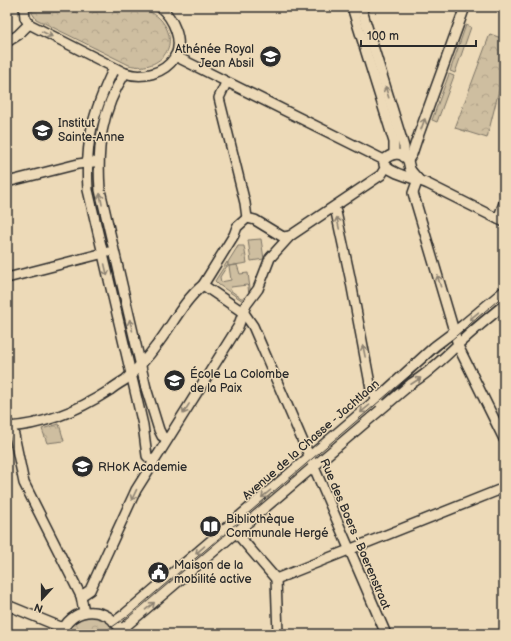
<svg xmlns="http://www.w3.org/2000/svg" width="511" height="641" font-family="'Balsamiq Sans',sans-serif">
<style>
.grass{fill:#cebea0;stroke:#7c7466;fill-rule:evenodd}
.park{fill:url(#park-crowns);stroke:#7c7466}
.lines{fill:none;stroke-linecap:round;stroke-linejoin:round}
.minor-casing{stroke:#2b2b2b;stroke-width:12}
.minor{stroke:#eddab8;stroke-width:9}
.tram{stroke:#2b2b2b;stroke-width:1}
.oneway{stroke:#8c8272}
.labels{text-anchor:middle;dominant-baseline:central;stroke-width:3;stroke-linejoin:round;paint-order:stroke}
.poi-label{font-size:12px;fill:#2b2b2b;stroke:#eddab8;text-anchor:start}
.street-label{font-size:12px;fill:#2b2b2b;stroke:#eddab8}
</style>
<defs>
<pattern id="park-crowns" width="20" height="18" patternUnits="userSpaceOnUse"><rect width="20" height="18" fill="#cebea0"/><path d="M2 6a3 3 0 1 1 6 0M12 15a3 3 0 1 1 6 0" fill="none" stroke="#b1a38a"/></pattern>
</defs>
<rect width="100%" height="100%" fill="#eddab8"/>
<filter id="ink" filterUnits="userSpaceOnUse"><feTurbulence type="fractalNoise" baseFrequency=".025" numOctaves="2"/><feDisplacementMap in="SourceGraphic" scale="8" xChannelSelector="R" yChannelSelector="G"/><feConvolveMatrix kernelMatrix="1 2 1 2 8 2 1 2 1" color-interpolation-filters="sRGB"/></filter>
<g filter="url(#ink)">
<g class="grass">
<path d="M466 25 471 27 455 73 450 71Z"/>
<path d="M449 74 454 76 437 122 432 120Z"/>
<path d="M261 239 264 259 251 261 248 240Z"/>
<path d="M227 262 229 266 237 265 240 274 248 273 251 296 246 303 219 285 215 281ZM227 266H229L231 280 221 282 220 277ZM247 285 248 286 249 295 245 298H241L230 290 231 287Z"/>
</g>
<g class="park">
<path d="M32 7H140C148 11 156 14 161 20 183 46 158 73 129 65L36 19 32 13Z"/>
<path d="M490 34 504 39V70L487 138 455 128Z"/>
<path d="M238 246H244L247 263 228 266V262Z"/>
<path d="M59 424 64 441 47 443 42 429Z"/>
<path d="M95 615C105 619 113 623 117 634H64C72 620 79 617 95 615Z"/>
</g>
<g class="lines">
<defs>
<g id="minor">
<path d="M24 7 25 18 29 24 125 73C142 79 164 74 175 57 184 41 173 18 160 7"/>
<path d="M352 7 394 142V154"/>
<path d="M361 7 402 140 404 147V157"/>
<path d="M7 42 18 35 29 24"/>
<path d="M175 56 384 160"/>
<path d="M114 68C93 112 85 141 88 190L143 425 147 456 153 461"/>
<path d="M125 73C101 111 97 147 100 190L146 388 159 430 162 436 167 439"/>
<path d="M226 83 219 98 245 203 247 218"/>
<path d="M408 160 412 154 416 142 465 7"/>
<path d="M418 179 413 193 459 348 504 439"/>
<path d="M418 179C416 176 412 173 410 169 409 166 409 162 407 159 401 151 390 154 384 160V165C396 176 413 177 428 184L504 222"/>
<path d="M7 182 78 164 93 162"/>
<path d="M333 208 336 212 350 277 371 389 374 395 380 403"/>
<path d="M247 218 237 227 234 235 203 285 244 313 253 326 386 634"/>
<path d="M247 218 255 220 283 237 290 236"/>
<path d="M498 219 504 203"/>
<path d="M7 278 108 252"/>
<path d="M7 422 14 435 24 483 81 596 84 612"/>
<path d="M7 427C44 425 79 410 110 390 115 386 120 383 125 380 135 371 148 357 156 346 172 326 183 301 203 285"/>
<path d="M233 529 276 579 278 634"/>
<path d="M276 579 504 488"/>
<path d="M81 596 90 590 136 490 238 327 246 305 258 289 270 258 290 236 381 175 386 167"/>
<path d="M7 605 63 628"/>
<path d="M114 622 126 613 377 399 435 346 463 325 504 291"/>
<path d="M120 631 412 383C432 371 447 354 464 339 477 327 491 316 504 305"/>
<path d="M61 634C70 608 102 604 118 626"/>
</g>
</defs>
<use href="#minor" class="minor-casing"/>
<use href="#minor" class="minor"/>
<path class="tram" d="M102 634 128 616 504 295"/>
</g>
<defs><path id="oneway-shaft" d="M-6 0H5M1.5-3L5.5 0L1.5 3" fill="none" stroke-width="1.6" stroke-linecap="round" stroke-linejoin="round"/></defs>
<g class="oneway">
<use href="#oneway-shaft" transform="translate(47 34) rotate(27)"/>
<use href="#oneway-shaft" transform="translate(387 92) rotate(-107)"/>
<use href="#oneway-shaft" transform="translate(423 124) rotate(-70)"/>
<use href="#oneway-shaft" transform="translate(101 199) rotate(-100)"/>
<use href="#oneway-shaft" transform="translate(338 223) rotate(-102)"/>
<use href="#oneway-shaft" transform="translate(106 270) rotate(77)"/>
<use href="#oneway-shaft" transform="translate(439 281) rotate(-106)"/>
<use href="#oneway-shaft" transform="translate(474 316) rotate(140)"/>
<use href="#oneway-shaft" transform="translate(131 325) rotate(-104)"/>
<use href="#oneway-shaft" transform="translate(364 351) rotate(-101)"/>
<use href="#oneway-shaft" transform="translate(416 381) rotate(-33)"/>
<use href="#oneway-shaft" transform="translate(186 409) rotate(122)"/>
<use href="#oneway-shaft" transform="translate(365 409) rotate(140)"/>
<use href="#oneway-shaft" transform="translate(266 494) rotate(140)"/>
<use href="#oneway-shaft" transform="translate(134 495) rotate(115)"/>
<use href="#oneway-shaft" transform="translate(200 550) rotate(139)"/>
<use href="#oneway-shaft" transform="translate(150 606) rotate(-40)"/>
</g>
</g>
<defs>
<symbol id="school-disc" viewBox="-11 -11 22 22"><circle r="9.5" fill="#2b2b2b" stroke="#eddab8"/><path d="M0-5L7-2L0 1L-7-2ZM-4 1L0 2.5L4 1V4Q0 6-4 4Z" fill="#fff"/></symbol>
<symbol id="library-disc" viewBox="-11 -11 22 22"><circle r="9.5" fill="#2b2b2b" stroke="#eddab8"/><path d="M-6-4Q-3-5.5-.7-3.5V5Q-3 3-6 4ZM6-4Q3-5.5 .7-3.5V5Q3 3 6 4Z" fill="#fff"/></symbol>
<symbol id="civic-disc" viewBox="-11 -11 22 22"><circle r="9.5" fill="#2b2b2b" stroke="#eddab8"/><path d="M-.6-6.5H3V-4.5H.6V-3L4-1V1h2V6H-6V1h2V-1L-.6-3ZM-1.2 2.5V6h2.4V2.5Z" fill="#fff"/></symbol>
</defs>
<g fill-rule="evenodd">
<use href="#school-disc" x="258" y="44" width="25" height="25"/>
<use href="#school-disc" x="30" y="118" width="25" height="25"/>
<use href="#school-disc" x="162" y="368" width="25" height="25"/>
<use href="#school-disc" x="70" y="454" width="25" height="25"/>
<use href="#library-disc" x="198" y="514" width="25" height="25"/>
<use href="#civic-disc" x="146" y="560" width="25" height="25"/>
</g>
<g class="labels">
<g class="poi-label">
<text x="254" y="49" text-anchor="end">Athénée Royal<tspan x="254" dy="14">Jean Absil</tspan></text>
<text x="58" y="123">Institut<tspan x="58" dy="14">Sainte-Anne</tspan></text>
<text x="190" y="374">École La Colombe<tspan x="190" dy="14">de la Paix</tspan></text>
<text x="98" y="467">RHoK Academie</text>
<text x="226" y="519">Bibliothèque<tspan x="226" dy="14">Communale Hergé</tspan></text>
<text x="174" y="565">Maison de la<tspan x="174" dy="14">mobilité active</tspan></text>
</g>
<g class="street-label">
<text transform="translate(311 440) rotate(-41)">Avenue de la Chasse - Jachtlaan</text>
<text transform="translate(355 534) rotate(67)">Rue des Boers - Boerenstraat</text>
</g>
</g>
<rect width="511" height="641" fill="none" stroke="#eddab8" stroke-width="24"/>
<rect x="12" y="12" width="487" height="617" fill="none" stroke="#2b2b2b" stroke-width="1.5" filter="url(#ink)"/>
<g transform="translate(42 599) rotate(201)" stroke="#eddab8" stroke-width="3" paint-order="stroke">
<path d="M0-3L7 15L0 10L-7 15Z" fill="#2b2b2b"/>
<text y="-6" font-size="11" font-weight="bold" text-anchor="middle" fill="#2b2b2b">N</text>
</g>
<path d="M361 40v6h115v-6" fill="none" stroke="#2b2b2b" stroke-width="2"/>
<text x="367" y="40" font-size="12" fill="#2b2b2b" stroke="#eddab8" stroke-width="3" paint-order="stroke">100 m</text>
</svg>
